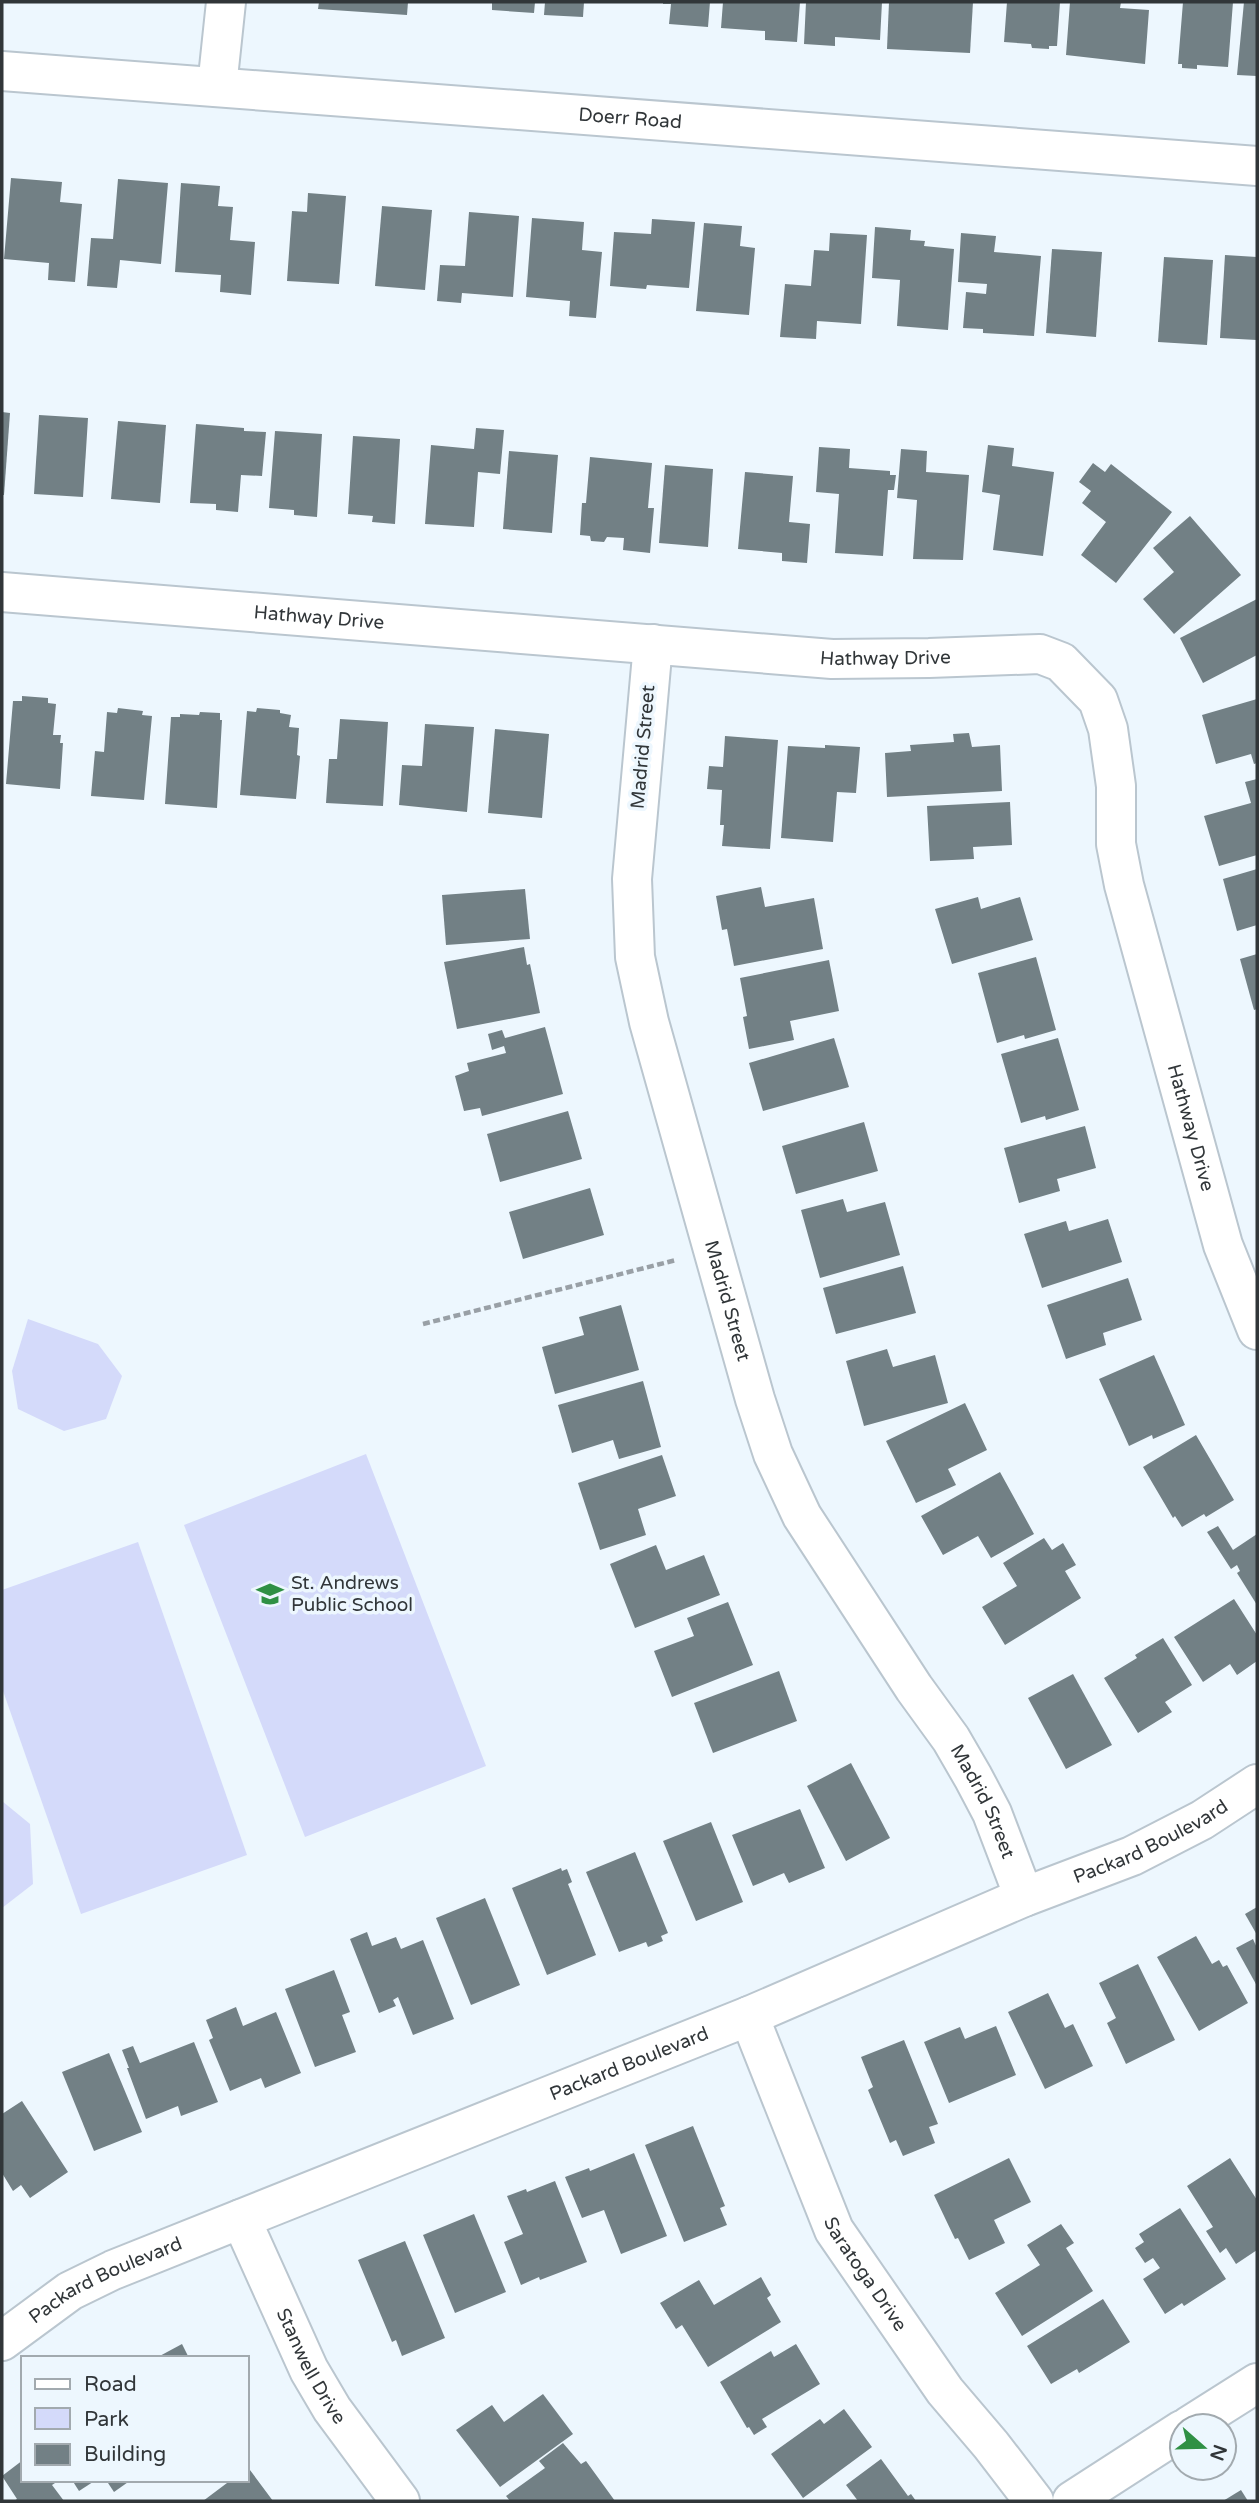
<svg xmlns="http://www.w3.org/2000/svg" width="1259" height="2503" font-family="'Varela Round',sans-serif">
<style>
.green{fill:#d4dafa}
.building{fill:#728085}
.lines{fill:none;stroke-linecap:round;stroke-linejoin:round}
.minor-casing{stroke:#bac6cf;stroke-width:42}
.path{stroke:#99a0a6;stroke-width:4.5;stroke-dasharray:7 3.5;stroke-linecap:butt}
.minor{stroke:#fff;stroke-width:38}
.labels{text-anchor:middle;dominant-baseline:central;stroke-width:7;stroke-linejoin:round;paint-order:stroke}
.street-label{font-size:19px;fill:#313639;stroke:#edf7fe}
.poi-label{font-size:19px;fill:#313639;stroke:#edf7fe;text-anchor:start}
</style>
<rect width="100%" height="100%" fill="#edf7fe"/>
<g class="green">
<path d="M28 1319 98 1344 122 1376 106 1419 64 1431 18 1409 12 1371Z"/>
<path d="M366 1454 486 1766 305 1837 184 1525Z"/>
<path d="M138 1542 247 1855 81 1914 2 1688V1590Z"/>
<path d="M2 1801 30 1824 33 1884 2 1908Z"/>
</g>
<g class="building">
<path d="M319 2H408L407 15 318 9Z"/>
<path d="M492 2H535L534 13 492 10Z"/>
<path d="M545 2H584L583 17 544 15Z"/>
<path d="M663 2H710L708 27 669 24 671 4H663Z"/>
<path d="M723 2H800L797 42 765 40V31L721 28Z"/>
<path d="M806 2H882L880 40 835 37V46L804 44Z"/>
<path d="M889 2H973L970 53 887 49Z"/>
<path d="M1007 2H1060L1057 46H1049V49L1032 48 1031 44 1004 42Z"/>
<path d="M1070 2H1121L1120 8 1149 10 1145 64 1066 55Z"/>
<path d="M1183 2H1233L1228 67 1197 65V69L1182 68V64H1178Z"/>
<path d="M1244 2H1257V76L1237 75Z"/>
<path d="M11 178 62 182 60 202 82 204 75 282 48 280 49 263 4 259Z"/>
<path d="M118 179 168 183 161 264 120 260 117 288 87 286 91 238 113 239Z"/>
<path d="M181 183 220 186 218 206 233 207 230 240 255 242 251 295 220 292 221 275 175 272Z"/>
<path d="M308 193 346 196 339 284 287 281 292 211 307 212Z"/>
<path d="M382 206 432 210 425 290 375 286Z"/>
<path d="M469 212 519 216 513 297 462 293 461 303 437 301 440 265 465 266Z"/>
<path d="M532 218 584 222 582 250 602 252 596 318 569 316 570 301 526 297Z"/>
<path d="M652 219 695 222 689 288 647 285 646 289 610 286 614 232 651 234Z"/>
<path d="M704 223 742 226 740 246 755 248 749 315 696 311Z"/>
<path d="M875 227 911 230 910 240 925 241 924 246 954 249 948 330 897 326 900 280 872 278Z"/>
<path d="M830 233 867 235 861 324 817 321 816 339 780 337 785 284 811 286 814 250 829 251Z"/>
<path d="M961 233 996 236 994 252 1041 256 1034 336 983 333V329L963 328 966 292 986 294 987 284 958 282Z"/>
<path d="M1052 249 1102 252 1096 337 1046 333Z"/>
<path d="M1225 255 1257 257V340L1220 338Z"/>
<path d="M1164 257 1213 260 1207 345 1158 342Z"/>
<path d="M2 412 10 413 4 495H2Z"/>
<path d="M39 415 88 418 83 497 34 494Z"/>
<path d="M118 421 166 425 160 503 111 499Z"/>
<path d="M196 424 244 428V431L266 432 262 476 241 475 238 512 216 510V504L190 503Z"/>
<path d="M476 428 504 430 500 474 478 472 474 527 425 524 431 445 474 449Z"/>
<path d="M275 431 322 434 317 517 294 515V510L269 508Z"/>
<path d="M353 436 400 439 395 524 372 522 373 516 348 514Z"/>
<path d="M988 445 1014 448 1012 466 1054 472 1043 556 993 550 1000 495 982 492Z"/>
<path d="M819 447 850 449 849 468 890 471V475H896L894 490H888L883 556 835 553 839 494 816 492Z"/>
<path d="M901 449 927 451 926 472 969 475 963 560 913 559 917 500 897 498Z"/>
<path d="M509 451 558 455 552 533 503 529Z"/>
<path d="M590 457 652 463 648 508H654L650 553 623 550 624 538 607 537 604 542 591 541 590 536 580 535 582 503H586Z"/>
<path d="M1093 463 1105 472 1111 464 1172 512 1116 583 1081 555 1106 522 1082 503 1091 491 1079 482Z"/>
<path d="M665 465 713 469 708 547 659 543Z"/>
<path d="M745 472 793 476 789 522 810 524 807 563 782 561V553L738 549Z"/>
<path d="M1190 516 1241 575 1174 634 1143 599 1174 572 1153 548Z"/>
<path d="M1257 599V655L1203 683 1180 638Z"/>
<path d="M22 696 48 698V703L56 704 53 735H61L60 743H63L60 789 6 784 13 701H22Z"/>
<path d="M1257 699V763L1254 764 1251 754 1216 764 1202 715Z"/>
<path d="M118 708 143 711 142 715 152 716 144 800 91 796 95 751 104 752 107 712 117 713Z"/>
<path d="M257 708 280 710V713L291 715 289 727 299 728 297 755 300 756 296 799 240 795 247 711 256 712Z"/>
<path d="M200 712 220 713V720H222L217 808 165 804 171 717H180V714L199 715Z"/>
<path d="M340 719 388 722 383 806 326 803 329 759H337Z"/>
<path d="M425 724 474 727 467 812 399 805 402 765 422 766Z"/>
<path d="M495 729 549 734 542 818 488 813Z"/>
<path d="M969 733 972 747 1000 745 1002 791 887 797 885 753 911 751 910 745 954 742 953 734Z"/>
<path d="M725 736 778 740 770 849 722 846 724 825H720L722 790 707 789 709 766 723 767Z"/>
<path d="M825 745 860 747 856 793 837 792 833 842 781 838 788 746 825 748Z"/>
<path d="M1257 779V855L1219 866 1204 816 1251 803 1245 782Z"/>
<path d="M1010 802 1012 845 973 847 974 859 930 861 927 806Z"/>
<path d="M1257 869V925L1237 931 1223 879Z"/>
<path d="M761 887 765 907 814 898 823 949 734 966 727 929 722 930 716 896Z"/>
<path d="M525 889 530 939 446 945 442 895Z"/>
<path d="M978 897 981 909 1020 897 1033 940 952 964 935 909Z"/>
<path d="M524 947 527 965 530 964 540 1013 457 1029 444 962Z"/>
<path d="M1257 954V1009L1254 1010 1240 959Z"/>
<path d="M1036 957 1056 1030 1025 1039 1024 1035 997 1043 978 973Z"/>
<path d="M829 960 839 1011 790 1021 794 1040 749 1049 743 1017 747 1016 740 978Z"/>
<path d="M545 1027 563 1094 482 1116 480 1108 464 1111 455 1076 469 1071 467 1063 506 1053 504 1046 492 1050 488 1034 502 1030 505 1038Z"/>
<path d="M834 1038 849 1087 763 1111 749 1063Z"/>
<path d="M1058 1038 1079 1110 1046 1120 1045 1116 1021 1123 1001 1054Z"/>
<path d="M568 1111 582 1159 500 1182 487 1134Z"/>
<path d="M864 1122 878 1171 796 1194 782 1146Z"/>
<path d="M1085 1126 1096 1168 1057 1179 1060 1191 1019 1203 1004 1148Z"/>
<path d="M590 1188 604 1235 523 1259 509 1212Z"/>
<path d="M843 1199 847 1212 885 1202 900 1255 820 1278 801 1210Z"/>
<path d="M1108 1219 1122 1262 1042 1288 1024 1234 1066 1221 1069 1231Z"/>
<path d="M903 1266 916 1313 836 1334 823 1288Z"/>
<path d="M1128 1278 1142 1320 1103 1333 1106 1345 1066 1359 1047 1305Z"/>
<path d="M621 1305 639 1370 555 1394 542 1347 584 1335 579 1317Z"/>
<path d="M887 1349 893 1367 935 1355 948 1403 864 1426 846 1361Z"/>
<path d="M1154 1355 1185 1425 1153 1439 1152 1435 1129 1446 1099 1379Z"/>
<path d="M643 1381 661 1447 619 1459 613 1440 572 1453 558 1405Z"/>
<path d="M965 1403 987 1450 948 1469 956 1485 916 1503 886 1441Z"/>
<path d="M1196 1435 1234 1500 1206 1517 1204 1514 1182 1527 1175 1516 1173 1518 1143 1467Z"/>
<path d="M662 1455 676 1496 638 1509 646 1535 600 1550 578 1483Z"/>
<path d="M1000 1472 1034 1534 991 1558 978 1536 943 1555 921 1516Z"/>
<path d="M1218 1526 1233 1550 1257 1534V1605L1237 1573 1240 1571 1237 1565 1231 1569 1207 1532Z"/>
<path d="M1044 1538 1052 1550 1063 1543 1076 1565 1065 1571 1081 1598 1005 1645 982 1607 1017 1586 1003 1563Z"/>
<path d="M656 1545 666 1570 704 1555 720 1595 635 1628 610 1564Z"/>
<path d="M1234 1599 1257 1635V1661L1237 1675 1230 1664 1203 1682 1174 1637Z"/>
<path d="M728 1602 753 1665 672 1697 654 1651 694 1636 687 1618Z"/>
<path d="M1163 1638 1192 1685 1165 1702 1172 1712 1138 1733 1104 1678 1137 1658 1135 1655Z"/>
<path d="M779 1671 797 1721 713 1753 694 1703Z"/>
<path d="M1073 1674 1112 1745 1066 1769 1028 1698Z"/>
<path d="M851 1763 890 1838 846 1861 807 1786Z"/>
<path d="M800 1809 825 1868 789 1883 784 1873 753 1886 732 1835Z"/>
<path d="M711 1822 743 1902 696 1921 663 1841Z"/>
<path d="M635 1852 668 1933 661 1936 663 1941 648 1947 646 1942 619 1952 586 1872Z"/>
<path d="M561 1868 562 1871 567 1869 572 1882 568 1884 596 1955 547 1975 512 1888Z"/>
<path d="M485 1898 520 1985 471 2005 436 1918Z"/>
<path d="M1257 1907V1935L1245 1914Z"/>
<path d="M367 1932 372 1946 396 1937 401 1949 423 1940 454 2019 413 2035 398 1997 393 2000 396 2006 379 2013 350 1939Z"/>
<path d="M1196 1936 1212 1964 1219 1960 1223 1967 1227 1965 1248 2003 1199 2031 1157 1957Z"/>
<path d="M1253 1939 1257 1948V1986L1236 1948Z"/>
<path d="M1138 1964 1175 2040 1126 2064 1107 2023 1116 2018 1099 1983Z"/>
<path d="M334 1970 350 2012 342 2015 356 2052 315 2067 285 1989Z"/>
<path d="M1048 1993 1065 2028 1073 2024 1093 2066 1045 2089 1008 2012Z"/>
<path d="M236 2007 243 2026 276 2012 301 2073 265 2088 261 2078 230 2091 209 2040 213 2038 206 2020Z"/>
<path d="M996 2026 1016 2075 949 2103 924 2042 960 2027 965 2039Z"/>
<path d="M904 2040 938 2124 929 2127 935 2143 903 2156 896 2140 890 2143 868 2090 873 2087 861 2057Z"/>
<path d="M194 2042 218 2102 181 2116 178 2106 146 2119 127 2068H129L122 2050 133 2046 140 2063Z"/>
<path d="M109 2053 142 2132 94 2151 62 2072Z"/>
<path d="M22 2101 68 2172 30 2198 21 2185 13 2191 2 2173V2114Z"/>
<path d="M693 2126 725 2206 720 2208 727 2225 684 2242 645 2145Z"/>
<path d="M634 2153 667 2236 621 2254 604 2210 582 2218 565 2177 589 2168 590 2171Z"/>
<path d="M1009 2158 1031 2202 994 2220 1005 2243 969 2260 958 2238 955 2239 934 2195Z"/>
<path d="M1230 2158 1257 2200V2250L1236 2264 1226 2248 1220 2253 1206 2231 1213 2227 1187 2186Z"/>
<path d="M555 2181 587 2262 540 2280 539 2277 521 2285 504 2242 523 2234 507 2196 526 2189 527 2192Z"/>
<path d="M1180 2208 1226 2279 1184 2306 1182 2303 1165 2314 1143 2279 1160 2268 1153 2258 1145 2263 1135 2248 1144 2242 1139 2234Z"/>
<path d="M474 2214 506 2292 455 2313 423 2235Z"/>
<path d="M1061 2224 1074 2243 1066 2248 1093 2291 1022 2336 995 2293 1040 2265 1027 2245Z"/>
<path d="M405 2241 445 2338 402 2356 396 2340 392 2342 358 2260Z"/>
<path d="M761 2277 771 2295 767 2298 781 2322 708 2367 682 2325 676 2329 660 2303 699 2280 714 2305Z"/>
<path d="M1103 2299 1130 2342 1079 2373 1077 2369 1051 2384 1027 2346Z"/>
<path d="M182 2344 189 2358H156Z"/>
<path d="M796 2344 820 2384 762 2419 767 2427 754 2435 749 2427 747 2428 720 2382 771 2351 774 2357Z"/>
<path d="M543 2394 573 2434 500 2487 456 2430 492 2405 504 2422Z"/>
<path d="M844 2409 872 2447 803 2498 771 2454 820 2419 824 2424Z"/>
<path d="M563 2443 581 2464 586 2461 615 2501H510L506 2496 545 2468 539 2461Z"/>
<path d="M881 2459 908 2496 911 2494 916 2501H858L846 2485Z"/>
<path d="M23 2460V2480H53L55 2483 52 2485 64 2501H14L17 2499 2 2476Z"/>
<path d="M247 2466 273 2501H203L231 2480H247Z"/>
<path d="M72 2480H96L79 2491Z"/>
<path d="M106 2480H131L114 2492Z"/>
<path d="M1241 2490 1248 2501H1223Z"/>
</g>
<g class="lines">
<defs>
<g id="minor">
<path id="s1" d="M2 71 1257 166"/>
<path d="M217 87 226 2"/>
<path id="s2" d="M2 592 832 659 929 658 1040 654 1061 662 1098 700 1108 729 1116 786V844L1124 885 1223 1245 1257 1330"/>
<path id="s3" d="M653 644 632 879 635 957 649 1022 755 1399 773 1454 802 1516 914 1688 951 1739 973 1777 992 1813 1024 1897"/>
<path id="s4" d="M749 2016 834 2230 945 2391 991 2445 1034 2501"/>
<path id="s5" d="M241 2219 309 2370 332 2409 400 2501"/>
<path id="s6" d="M2 2341 70 2291 113 2270 749 2016 1024 1897 1132 1856 1202 1820 1257 1784"/>
<path d="M1189 2426 1257 2383"/>
<path d="M1072 2501 1182 2430"/>
</g>
</defs>
<use href="#minor" class="minor-casing"/>
<path class="path" d="M423 1324 676 1260"/>
<use href="#minor" class="minor"/>
</g>
<defs>
<symbol id="school-bare" viewBox="-9 -9 18 18"><path d="M0-5L7-2L0 1L-7-2ZM-4 1L0 2.5L4 1V4Q0 6-4 4Z" fill="#2f9044" stroke="#edf7fe" stroke-width="2.5" paint-order="stroke"/></symbol>
</defs>
<g fill-rule="evenodd">
<use href="#school-bare" x="251" y="1575" width="38" height="38"/>
</g>
<g class="labels">
<g class="street-label">
<text stroke="none"><textPath href="#s1" startOffset="630">Doerr Road</textPath></text>
<text stroke="none"><textPath href="#s2" startOffset="318">Hathway Drive</textPath></text>
<text stroke="none"><textPath href="#s2" startOffset="886">Hathway Drive</textPath></text>
<text transform="translate(643 747) rotate(-85)">Madrid Street</text>
<text stroke="none"><textPath href="#s2" startOffset="1556">Hathway Drive</textPath></text>
<text stroke="none"><textPath href="#s3" startOffset="670">Madrid Street</textPath></text>
<text stroke="none"><textPath href="#s3" startOffset="1237">Madrid Street</textPath></text>
<text stroke="none"><textPath href="#s6" startOffset="1255">Packard Boulevard</textPath></text>
<text stroke="none"><textPath href="#s6" startOffset="688">Packard Boulevard</textPath></text>
<text stroke="none"><textPath href="#s4" startOffset="284">Saratoga Drive</textPath></text>
<text stroke="none"><textPath href="#s6" startOffset="121">Packard Boulevard</textPath></text>
<text stroke="none"><textPath href="#s5" startOffset="163">Stanwell Drive</textPath></text>
</g>
<g class="poi-label">
<text x="291" y="1583">St. Andrews<tspan x="291" dy="22">Public School</tspan></text>
</g>
</g>
<rect width="1259" height="2503" fill="none" stroke="#313639" stroke-width="7"/>
<rect x="21" y="2356" width="228" height="126" fill="#edf7fe" stroke="#a2aaaf" stroke-width="2"/>
<rect x="35" y="2379" width="35" height="10" fill="#ffffff" stroke="#a2aaaf" stroke-width="2"/>
<text x="84" y="2391" font-size="21" fill="#313639">Road</text>
<rect x="35" y="2408" width="35" height="21" fill="#d4dafa" stroke="#a2aaaf" stroke-width="2"/>
<text x="84" y="2426" font-size="21" fill="#313639">Park</text>
<rect x="35" y="2444" width="35" height="21" fill="#728085" stroke="#a2aaaf" stroke-width="2"/>
<text x="84" y="2461" font-size="21" fill="#313639">Building</text>
<g transform="translate(1203 2447) rotate(110)"><circle r="33" fill="#edf7fe" stroke="#a2aaaf" stroke-width="2"/>
<path d="M0-5L12 26L0 18L-12 26Z" fill="#2f9044"/>
<text y="-10" font-size="19" font-weight="bold" text-anchor="middle" fill="#313639">N</text>
</g>
</svg>
